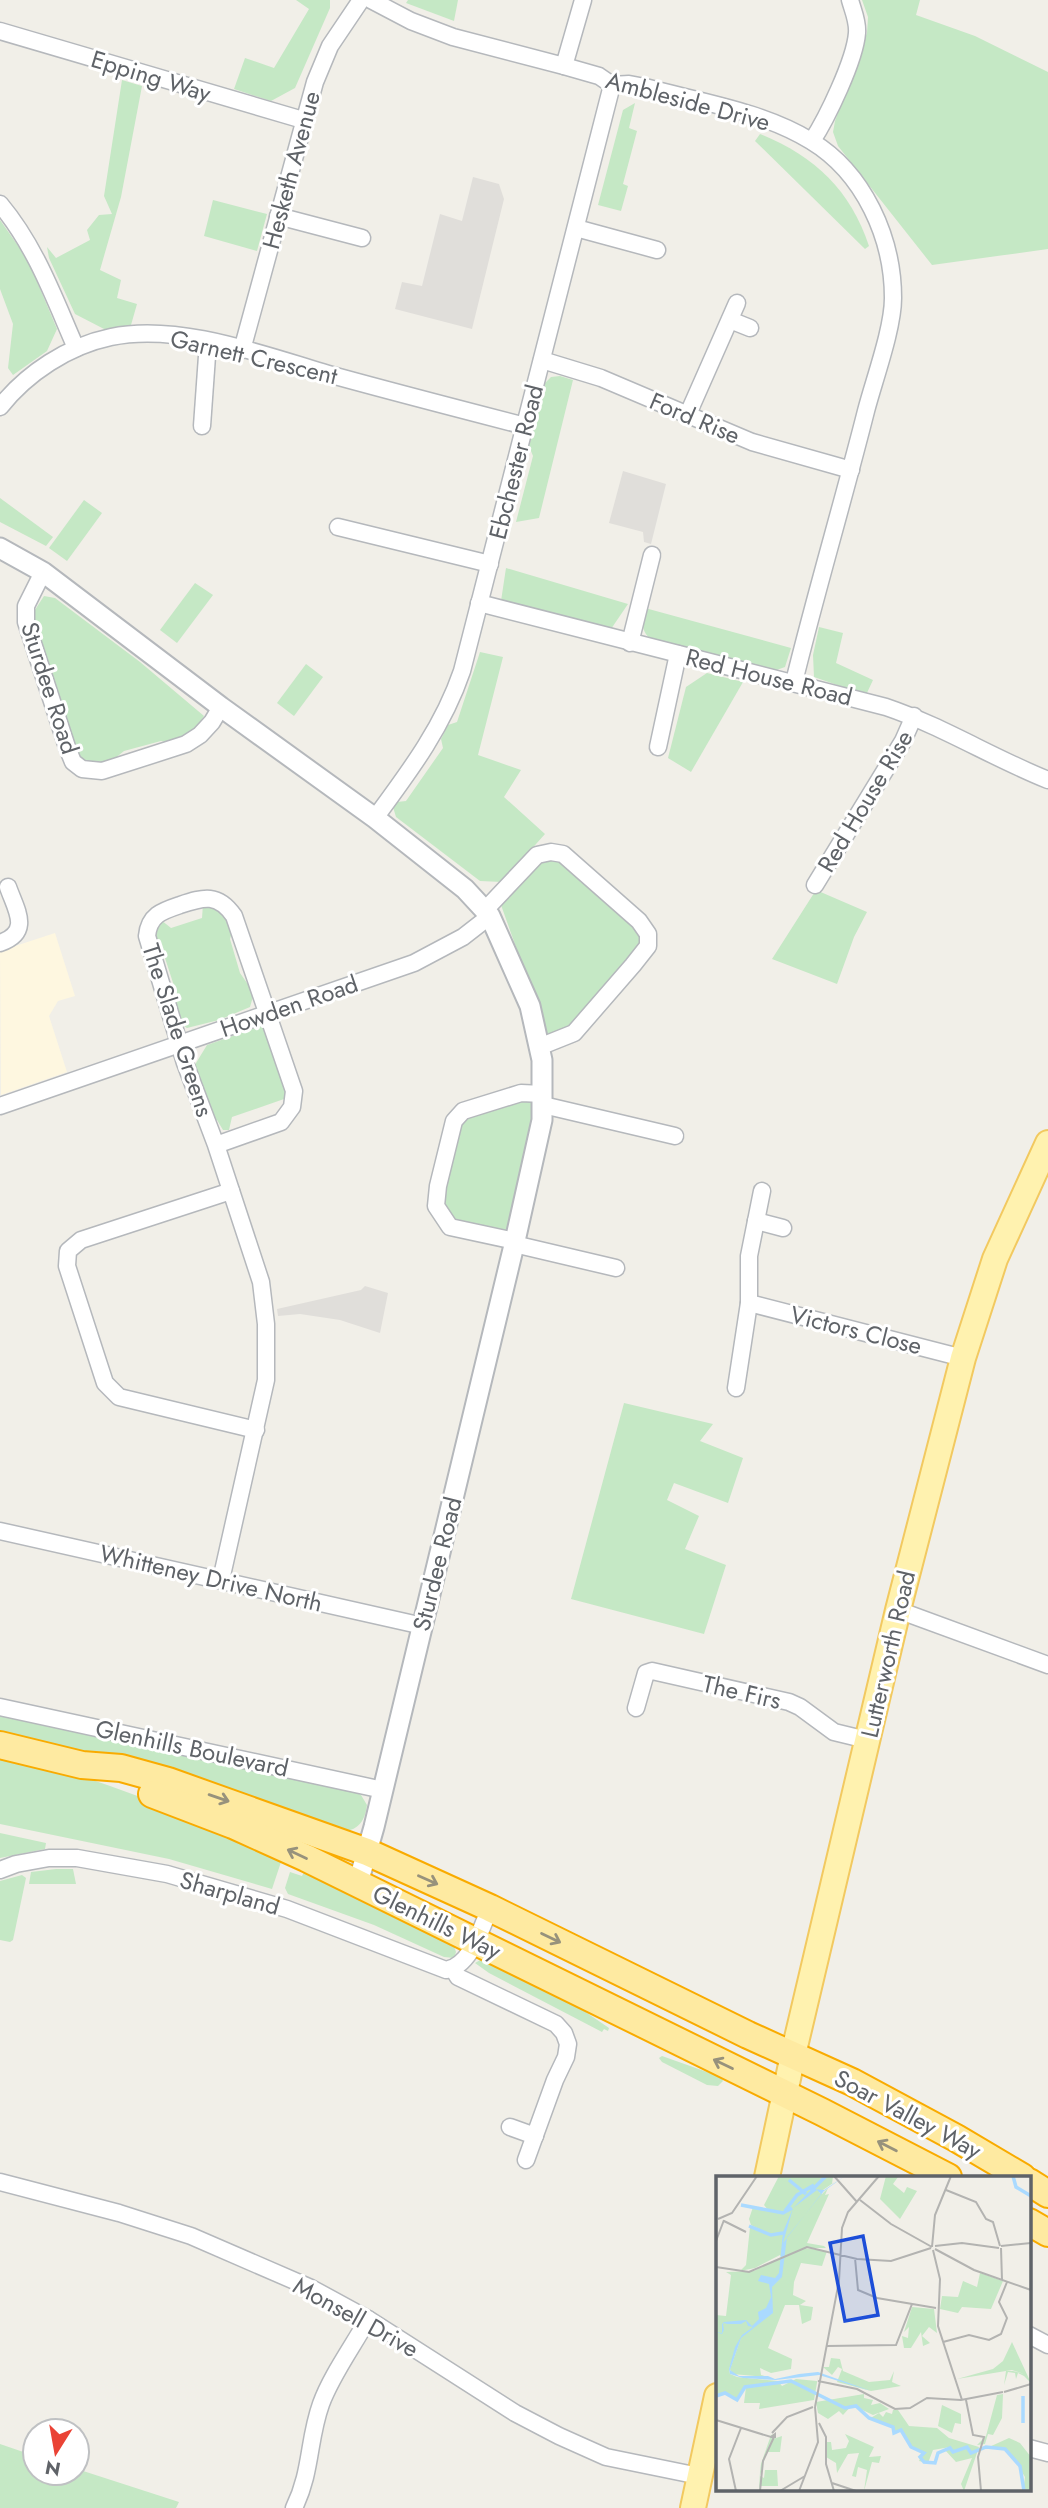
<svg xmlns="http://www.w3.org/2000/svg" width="1048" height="2508" font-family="Jost,sans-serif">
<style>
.commercial{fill:#fef7e0}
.industrial{fill:#e0deda}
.green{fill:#c5e8c5}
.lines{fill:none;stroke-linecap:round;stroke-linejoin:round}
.minor-casing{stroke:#b5b8bc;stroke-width:19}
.tertiary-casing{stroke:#b5b8bc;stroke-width:23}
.primary-casing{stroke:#f2c960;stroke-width:28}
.trunk-casing{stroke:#f9ab00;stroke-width:30}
.minor{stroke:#fff;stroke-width:16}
.tertiary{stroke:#fff;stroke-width:19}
.primary{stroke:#fff2af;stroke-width:24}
.trunk{stroke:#feeaa1;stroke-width:26}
.oneway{stroke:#97927c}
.labels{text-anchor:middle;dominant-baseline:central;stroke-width:6;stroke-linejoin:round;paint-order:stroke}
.street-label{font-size:24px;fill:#5f6368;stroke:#fff}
.inset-river{fill:none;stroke:#aadaff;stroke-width:3.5}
.inset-road{fill:none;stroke:#b3b3b1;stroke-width:2}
.view{fill:#1d4ed8;fill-opacity:0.15;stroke:#1d4ed8;stroke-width:3.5}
.inset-edge{fill:none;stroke:#5f6368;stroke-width:3.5}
</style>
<rect width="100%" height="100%" fill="#f1efe8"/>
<path class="commercial" d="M55 933 75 996 58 1001 49 1016 67 1072 1 1095 0 951Z"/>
<g class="industrial">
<path d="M473 177 499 184 504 199 472 329 395 309 402 282 422 286 440 214 462 221Z"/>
<path d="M623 471 666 484 651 544 644 542 643 532 609 523Z"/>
<path d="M365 1286 388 1293 380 1333 340 1320 300 1314 278 1316 277 1309 361 1290Z"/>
</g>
<g class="green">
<path d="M296 0H330V8L295 88 271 101 234 89 245 58 274 68 309 9Z"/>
<path d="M408 0H458L454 21 406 3Z"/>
<path d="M862 0H920L916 15 975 36 1048 72V249L932 265 838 146 833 132 835 121 867 33 868 17Z"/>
<path d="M122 80 142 86 121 197 100 270 121 280 117 298 137 304 131 325 106 330 75 314 49 258 47 247 56 258 90 240 87 230 99 215 112 214 104 196Z"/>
<path d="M635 103 629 128 637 131 623 184 628 186 621 211 598 205 623 110Z"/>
<path d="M760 134C814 156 850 189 869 246L865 249 755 141Z"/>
<path d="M213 200 267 214 257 251 204 236Z"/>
<path d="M0 220 28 260 57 329 47 351 13 375 8 368 13 324 0 289Z"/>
<path d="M560 376 573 380 539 518 516 522 533 456 529 446 544 384 551 377Z"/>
<path d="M0 498 53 537 46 546 0 522Z"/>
<path d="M84 500 102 513 67 561 49 548Z"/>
<path d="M506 568 628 604 611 629 501 601Z"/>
<path d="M195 583 213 595 177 643 160 630Z"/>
<path d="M44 596 55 598 140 662 204 716 190 737 172 743 161 741 124 751 114 759 93 765 85 762 74 751 31 616Z"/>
<path d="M645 608 791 648 785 667 771 672 652 640C640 631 642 622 645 608Z"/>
<path d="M819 627 843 633 836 663 873 680 866 695 814 677 813 655Z"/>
<path d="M480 652 503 657 478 755 521 770 504 797 545 834 502 882 480 881 396 817 393 807 397 802 406 801 443 748 441 739 448 725 457 722Z"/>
<path d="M306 664 323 677 294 716 277 703Z"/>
<path d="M707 673 743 682 691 772 668 758 686 687Z"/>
<path d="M551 852 648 934 590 1015 539 1047 527 978 501 905 503 897Z"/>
<path d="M816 890 867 912 854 937 837 984 772 959Z"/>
<path d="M203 904 210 905 228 915 233 929 230 939 240 973 254 993 250 1007 219 1020 187 1028 178 1022 172 1004 177 995 165 958 154 950 156 922 161 920 171 928 202 918Z"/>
<path d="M264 1025 288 1093 284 1099 232 1117 229 1130H223L217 1120 210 1119 193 1068 207 1045Z"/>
<path d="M543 1094 515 1241 450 1227 438 1186 454 1121Z"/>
<path d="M624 1403 713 1424 700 1441 743 1458 728 1503 674 1483 667 1500 699 1516 685 1549 726 1565 704 1634 571 1599Z"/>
<path d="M0 1713 354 1791 361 1795 367 1805C365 1820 359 1830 344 1831L0 1734Z"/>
<path d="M0 1753C98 1777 190 1815 283 1856L272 1889 169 1859 0 1824Z"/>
<path d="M0 1833 46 1843 45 1849 0 1858Z"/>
<path d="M306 1868 453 1943 456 1952 454 1958 444 1957 374 1925 288 1894 285 1888 290 1872 302 1876Z"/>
<path d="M56 1869H73L76 1884H29L31 1872Z"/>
<path d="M22 1875 26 1878 13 1940 10 1942 0 1940V1881Z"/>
<path d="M482 1959 568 2000 609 2028 608 2031 604 2029 602 2032 489 1973 475 1963Z"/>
<path d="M662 2056 721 2077 723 2081 718 2086 707 2085 662 2062 659 2058Z"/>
<path d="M0 2444 35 2456V2473H77V2469L179 2502 176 2508H0Z"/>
</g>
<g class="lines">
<defs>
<g id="minor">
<path d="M371 0 411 21 453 37 564 66 599 76 612 85 629 84 645 87C700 102 762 111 811 141 864 173 893 238 893 298 893 329 874 380 866 411 843 502 816 592 794 682"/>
<path d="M0 31 303 120"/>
<path d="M564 66 583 0"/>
<path d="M812 141C827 118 855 60 857 33 858 21 853 11 850 0"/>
<path d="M0 204C36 247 54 298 76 348"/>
<path d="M278 216 362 238"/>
<path d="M576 228 657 250"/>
<path d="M730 320 750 328"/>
<path d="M242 350 315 82 330 46 361 0"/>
<path d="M542 360 601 378 752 442 851 470"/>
<path d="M0 407C27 373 68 346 111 337 182 322 271 358 339 377 401 394 463 410 525 426"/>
<path d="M688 414 737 303"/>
<path d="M202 426 208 342"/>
<path d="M338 527 490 564"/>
<path d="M43 572 26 606V622L67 747 73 762 82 769 102 771 186 744 200 735 212 722 221 707"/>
<path d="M479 603 886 707C942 726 993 758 1048 780"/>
<path d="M630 643 652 555"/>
<path d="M658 747 678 654"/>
<path d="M375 818C409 772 443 727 462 671L612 85"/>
<path d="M815 885 903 741 914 716"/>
<path d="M485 910 537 855 551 852 563 854 639 921 648 934V946L633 965 574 1033 539 1047"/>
<path d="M0 943C32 932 16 910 8 887"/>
<path d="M543 1105 675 1136"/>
<path d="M0 1106 414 963 463 937 490 916"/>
<path d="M216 1145 281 1122 292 1107 294 1091 234 916C218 893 204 897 180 905 162 911 149 915 147 936L185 1063 216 1145 261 1282 266 1324V1380L221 1580"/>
<path d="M231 1191 81 1240 68 1251 67 1266 105 1383 119 1397 256 1430"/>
<path d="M756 1221 783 1228"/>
<path d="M515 1241 450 1227 436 1206 438 1186 454 1121 463 1111 521 1093 543 1094"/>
<path d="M514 1244 616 1268"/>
<path d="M749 1303 963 1358"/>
<path d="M736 1388 749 1303V1256L762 1191"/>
<path d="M0 1531 423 1626"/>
<path d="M898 1610 1048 1665"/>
<path d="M0 1707 383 1790"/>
<path d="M636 1708 646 1673 652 1671 789 1702 800 1707 834 1732 867 1740"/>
<path d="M0 1870 16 1864 49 1858H77L167 1874 287 1909 446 1970C471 1966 481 1928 490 1908"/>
<path d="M453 1969 458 1977 556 2024 564 2033 568 2044 566 2057 555 2080 526 2160"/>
<path d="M510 2127 535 2136"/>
<path d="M0 2182 119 2213 191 2236 311 2288 368 2319 515 2413 559 2436 606 2457 699 2476"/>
<path d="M1029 2335 1048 2345"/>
<path d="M1029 2448 1048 2453"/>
<path d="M294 2508C312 2471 308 2440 321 2404 331 2376 353 2346 368 2319"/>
</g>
<path id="tertiary" d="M0 548 43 572 221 707 375 818 465 889 490 916 530 1006 542 1060V1120L515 1241 374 1827 358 1883"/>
<g id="primary">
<path d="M767 2177 793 2055 898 1610 963 1358 995 1259 1048 1143"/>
<path d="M693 2508 717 2396"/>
</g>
<g id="trunk">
<path d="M0 1745 82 1765 121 1768 168 1781 367 1852 490 1908 748 2035 852 2082 956 2138 1022 2177"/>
<path d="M152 1794 233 1825 306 1858 822 2112 948 2177"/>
<path d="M1029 2182 1048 2194"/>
<path d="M1029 2222 1048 2233"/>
</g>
</defs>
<use href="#minor" class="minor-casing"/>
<use href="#tertiary" class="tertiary-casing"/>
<use href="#primary" class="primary-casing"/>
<use href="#trunk" class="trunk-casing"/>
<use href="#minor" class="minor"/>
<use href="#tertiary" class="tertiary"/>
<use href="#primary" class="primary"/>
<use href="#trunk" class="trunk"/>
</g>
<defs><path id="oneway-shaft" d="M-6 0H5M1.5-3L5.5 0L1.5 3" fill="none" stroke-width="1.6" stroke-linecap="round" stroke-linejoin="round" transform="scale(1.75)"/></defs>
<g class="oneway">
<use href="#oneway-shaft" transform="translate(219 1798) rotate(19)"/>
<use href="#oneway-shaft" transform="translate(297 1854) rotate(-155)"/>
<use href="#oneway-shaft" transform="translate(428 1880) rotate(24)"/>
<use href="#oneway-shaft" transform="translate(551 1938) rotate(26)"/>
<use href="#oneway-shaft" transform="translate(723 2064) rotate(-154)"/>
<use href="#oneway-shaft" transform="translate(887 2146) rotate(-153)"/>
</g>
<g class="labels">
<g class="street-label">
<text transform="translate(151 76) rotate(17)">Epping Way</text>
<text transform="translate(688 101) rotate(15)">Ambleside Drive</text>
<text transform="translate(291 170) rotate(-75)">Hesketh Avenue</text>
<text transform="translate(254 357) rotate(13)">Garnett Crescent</text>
<text transform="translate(695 418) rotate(23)">Ford Rise</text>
<text transform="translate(516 462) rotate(-76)">Ebchester Road</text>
<text transform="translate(769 677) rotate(14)">Red House Road</text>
<text transform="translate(50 688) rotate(72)">Sturdee Road</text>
<text transform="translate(865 801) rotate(-59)">Red House Rise</text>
<text transform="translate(289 1006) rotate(-19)">Howden Road</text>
<text transform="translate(178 1030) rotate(72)">The Slade Greens</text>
<text transform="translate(856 1330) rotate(14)">Victors Close</text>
<text transform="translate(437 1564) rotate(-76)">Sturdee Road</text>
<text transform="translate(211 1578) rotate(13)">Whitteney Drive North</text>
<text transform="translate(888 1654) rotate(-77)">Lutterworth Road</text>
<text transform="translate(742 1692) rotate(13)">The Firs</text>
<text transform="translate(192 1748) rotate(12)">Glenhills Boulevard</text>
<text transform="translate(230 1893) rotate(16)">Sharpland</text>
<text transform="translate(437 1922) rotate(26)">Glenhills Way</text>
<text transform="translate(908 2114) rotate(28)">Soar Valley Way</text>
<text transform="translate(356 2317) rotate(29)">Monsell Drive</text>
</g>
</g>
<g transform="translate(716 2176)">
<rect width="315" height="315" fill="#f1efe8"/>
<path d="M63 0H117L116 8 120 5 107 14 103 16 106 18 112 12 109 19 113 18 91 67 108 70 110 72H87L111 75 106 90 85 87 78 106 77 119 90 125 84 129 97 131 95 144 86 148 83 129H69L52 172 76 183 75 193 55 197 44 192 45 199 52 201 16 198 14 193 25 162 13 193 14 198 21 201 62 205 66 210 80 203 101 205 102 201 98 224 43 233 44 227H28L30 211 20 223 9 217 0 220V139L10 140 15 99 10 96 38 95 65 81 64 79 39 92 24 95 30 89 34 51 55 59 35 49 33 43 37 31 52 34 48 29ZM170 0 182 1 177 8 188 17 191 11 201 15 184 43 164 23ZM264 97 287 105 275 133 246 131 242 137 224 133 226 120 242 121 247 105 261 111ZM196 131 218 133 221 157 213 151 206 160 214 167 207 170 205 156 195 172H188L186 160 192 162 193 151 188 156ZM296 166 315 207 308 200 302 197 300 203 299 197 292 196 288 209 290 195H297L308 198 296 194 241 203 277 193 287 185ZM115 182 124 183 127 195 153 206 174 204 178 195 176 206 185 210 155 215 121 206 126 193 122 191 116 199 107 191H113ZM148 218V222L157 224 155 229 164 227 173 233 157 239 136 229 127 239 123 235 112 243 102 237 100 226ZM287 218 286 242 277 259 272 258 269 268 261 269 270 260 281 219ZM226 229 245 238V248L239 247 236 257 222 250ZM177 234H182L193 250 221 252 233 262 263 271 248 315 245 308 256 282 240 286 229 274 233 273 234 271 217 274 212 287 203 285 207 277 196 272 186 255 180 257 177 251 153 243 163 237 167 241 170 236 176 238ZM59 258 57 263 66 260 64 276H50L44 300 48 302 49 294H61L62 310H44L43 315 44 296 45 288 55 259ZM129 258 158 271 153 281 165 280 163 287 156 286 148 315 151 294 142 291 140 301 136 300 143 277 132 278 121 297 120 287 110 281 111 266H115L116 274 130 272 133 265ZM293 262 304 267 315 281V315H307L309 301 294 277 288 272 273 271Z" fill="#c5e8c5"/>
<path d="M129 0 108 15 71 61 66 101 56 111 57 137 25 162 14 194 23 200H52L59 203 83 198 102 196 155 215 103 199 60 204 27 202 14 198 13 193 19 171 26 159 37 151 32 150 30 145 25 148H11L8 147 7 148 8 154 6 158 0 156 6 157V148L8 146 30 144 36 150 43 143 42 136 50 132 55 121 53 108 42 105 45 99 59 102 63 97 67 56 77 32 96 13 108 14ZM101 14 105 18 67 67 77 32Z" fill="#aadaff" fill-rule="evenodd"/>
<path class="inset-river" d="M297 0 300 11 315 20M73 4 90 18M95 15 110 0M25 29 67 37 76 32M69 35 81 19 98 9M33 50 55 59 67 57M0 220 9 217 21 224 29 211 75 205 129 232 140 230 153 242 177 251 178 257 185 254 195 271 208 277 204 281 208 286 219 287 222 277 234 272 237 276 251 271 255 277 270 271 289 273 304 290 308 315M307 220V247"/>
<path class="inset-road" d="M118 0 141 26M230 14 260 26 270 43 277 46 284 70M144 24 175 48 216 71M2 43 16 37 41 0M8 45 30 56M0 65 8 44M219 70 246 67 283 72M285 70 315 67M216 71 219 39 235 0M285 72 286 104M219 73 258 94 315 114M217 74 224 103 222 150 246 224M139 82 142 114 161 122 220 132M0 91 33 96 91 71 141 83 175 85 215 72M227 166 253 159 273 164 285 158 291 142 283 126 291 106M111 170 180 169 196 128M102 205 141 213 179 233 194 232 211 222 245 224 287 216M288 216 315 208M250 224 257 259 268 261 262 281 265 315M99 231 123 105 126 52 132 36 163 0M0 244 55 261 59 258V261H55M103 247 110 261V288L118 315M56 257 71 241 97 231M116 307 140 315M20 315 13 283 25 252M44 315 47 285 58 261M64 315 89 300M83 315 102 266 99 231"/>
<path class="view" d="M147 60 162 139 129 145 114 67Z"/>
<rect width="315" height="315" class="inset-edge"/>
</g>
<g transform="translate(56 2452) rotate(191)"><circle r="33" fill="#ffffff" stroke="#bfc1c3" stroke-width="2"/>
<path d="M0-5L12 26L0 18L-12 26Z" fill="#ea4335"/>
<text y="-10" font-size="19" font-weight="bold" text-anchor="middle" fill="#5f6368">N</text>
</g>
</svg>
